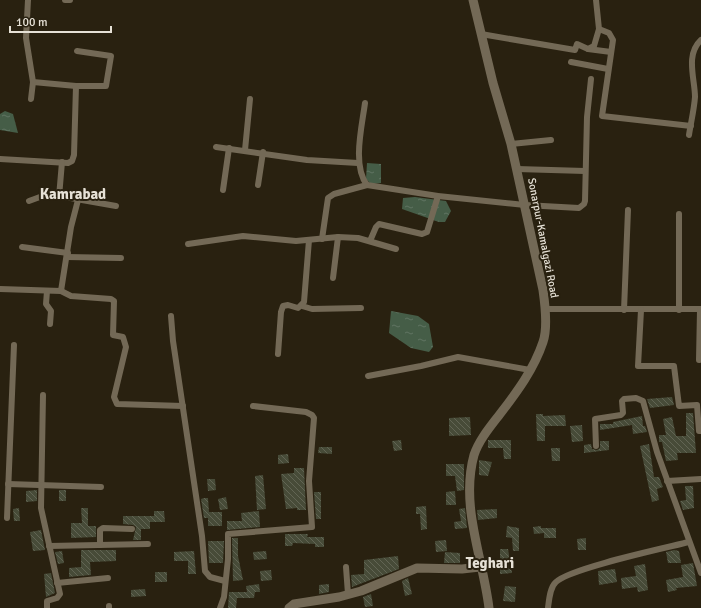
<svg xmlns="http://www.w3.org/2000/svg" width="701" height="608" font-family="Signika,sans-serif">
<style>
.water{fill:url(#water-ripples)}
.building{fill:url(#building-back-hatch)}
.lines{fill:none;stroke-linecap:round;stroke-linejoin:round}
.street{stroke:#736956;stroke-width:6}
.secondary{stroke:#736956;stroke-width:9}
.labels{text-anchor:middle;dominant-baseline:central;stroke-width:4;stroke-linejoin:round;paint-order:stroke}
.street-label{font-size:11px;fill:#e6e1d6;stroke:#292110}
.district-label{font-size:15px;font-weight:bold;fill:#e6e1d6;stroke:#292110}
</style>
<defs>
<pattern id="water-ripples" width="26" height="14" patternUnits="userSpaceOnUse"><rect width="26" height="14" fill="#455d47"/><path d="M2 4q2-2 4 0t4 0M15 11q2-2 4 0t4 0" fill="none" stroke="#607461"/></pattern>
<pattern id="building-back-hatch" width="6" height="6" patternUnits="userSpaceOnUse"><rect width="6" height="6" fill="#474b38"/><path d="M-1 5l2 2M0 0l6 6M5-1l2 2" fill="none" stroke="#626554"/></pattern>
</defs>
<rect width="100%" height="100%" fill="#292110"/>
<g class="water">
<path d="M5 111 13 114 18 133 0 130V114Z"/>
<path d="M367 163 381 164V183L371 184 366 179Z"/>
<path d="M415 197 446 201 451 211 445 222H439L402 209 403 198Z"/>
<path d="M391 311 418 316 429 324 433 347 429 352 411 348 389 333Z"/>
</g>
<g class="building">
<path d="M672 397 674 405 650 408 647 399Z"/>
<path d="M686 413H693L696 453H677L678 460 666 461 662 442H659V435H666L663 419 672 417 676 436H686Z"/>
<path d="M536 414H543V416L565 415 566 426H545V441H537Z"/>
<path d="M642 416 643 426H645L647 432 633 434 632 425 600 430V424H613V422Z"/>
<path d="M470 417 471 435 449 436V418Z"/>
<path d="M582 425 583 441 572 442 570 426Z"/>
<path d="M401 440 402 450 394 451 392 441Z"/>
<path d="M488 440H511V459H504L503 448H488Z"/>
<path d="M600 441H609V450L584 453V445L591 444 592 449 597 450 600 448Z"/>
<path d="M649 444 654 477H659L663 487 657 489 659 500 652 502 640 446Z"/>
<path d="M319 447H332V454L318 453Z"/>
<path d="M551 448H560V461H552Z"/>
<path d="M288 454 289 463 278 464V455Z"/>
<path d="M479 460 492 462 488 476 479 475Z"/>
<path d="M446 464H464V490L457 491 455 476H446Z"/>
<path d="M294 468H304L306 510H297V508L286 509 281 474 294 473Z"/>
<path d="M263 475 266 509 257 510 255 476Z"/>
<path d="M207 479H215L216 490 208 491Z"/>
<path d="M685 486H693L694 508 683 510 680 501 686 500Z"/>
<path d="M37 490V501L26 502V491Z"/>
<rect x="59" y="490" width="7" height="11"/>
<path d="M455 491 456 505H446V492Z"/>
<path d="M314 492H321V519H316Z"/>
<path d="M226 497 228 509 220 510 218 499Z"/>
<path d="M204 498H208L209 512H222V526H208V518H204L201 499Z"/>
<path d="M426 506 427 529 421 530 420 514H416V507Z"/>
<path d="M19 508 20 521H14L13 509Z"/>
<path d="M81 508H88V526H96V537L71 538V523H82Z"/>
<path d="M465 508 467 528 455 529 454 522 461 521 459 509Z"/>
<path d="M497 509V518L478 520 477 510Z"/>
<path d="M154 511H164L165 522H150V529H141V540H133L136 527 133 525 123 524V516H154Z"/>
<path d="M259 511 260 527 227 530V521H242L241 513Z"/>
<path d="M507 526 519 528V551H513L512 538 506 537Z"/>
<path d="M541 526V528H556V538H544V533L534 534 533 527Z"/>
<path d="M41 530 45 550 33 551 30 532Z"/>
<path d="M285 534H308L307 537H324V547H315V544L293 543 292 546H285Z"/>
<path d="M232 538H238V556L243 580 233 581Z"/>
<path d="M586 538V550H578L577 539Z"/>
<path d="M446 540 447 551 436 552 435 541Z"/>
<path d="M208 541H224L223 563H209Z"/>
<path d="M500 549H508L512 573 500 574Z"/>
<path d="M81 550H116V561L90 562 91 575 69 577V568L81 567Z"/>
<path d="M674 550 679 551 681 563H668L666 552Z"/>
<path d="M62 551 64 563 58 564 55 552Z"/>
<path d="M194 551 196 574H188V561H174V552Z"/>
<path d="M266 551 267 559 254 560 253 552Z"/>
<path d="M445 552 460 553V563H444Z"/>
<path d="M398 556 399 569 352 587 351 575 364 574V560Z"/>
<path d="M693 563 697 586 676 588 677 590 668 592 666 580 683 577 681 565Z"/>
<path d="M645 564 648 590 638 592 637 587 622 589 621 578 636 576 634 566Z"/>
<path d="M615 569 617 582 599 585 598 571Z"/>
<path d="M271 570 272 580 261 581 260 571Z"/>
<rect x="155" y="572" width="12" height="10"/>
<path d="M51 573 55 593 46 597 44 574Z"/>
<path d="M408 578 412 594 405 596 402 581Z"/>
<path d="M259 584 260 592H255L254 598H237L236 608H228L229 592H247L246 586Z"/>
<path d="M329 584V592L319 594V585Z"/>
<path d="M505 586 516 587 515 602 503 601Z"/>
<path d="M145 589 146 596 131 597V590Z"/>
<path d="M371 594 373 606 365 607 363 597Z"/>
</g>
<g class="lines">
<g class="street">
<path d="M28 0 26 38 33 82 76 86H106L111 56 77 51"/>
<path d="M65 0H70"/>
<path d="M596 0 599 29 609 33 613 40 602 116 691 126"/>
<path d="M481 34 575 50 577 44 588 49 594 46 599 29"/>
<path d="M588 49 611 52"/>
<path d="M571 62 608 69"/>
<path d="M31 99 33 82"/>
<path d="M365 103C362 126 352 166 367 185L438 196 525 205 579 208 584 204 585 201 587 117 591 79"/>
<path d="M689 135C691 122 694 110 695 97 695 79 685 55 701 40"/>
<path d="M511 144 551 140"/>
<path d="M216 147 307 160 358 163"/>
<path d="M245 150 250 99"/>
<path d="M0 159 68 163 72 161 74 155 76 86"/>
<path d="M517 169 585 171"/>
<path d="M258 185 263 152"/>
<path d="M223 190 229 148"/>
<path d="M59 197 62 162"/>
<path d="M29 201 48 194 116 206"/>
<path d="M679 214V310"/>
<path d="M322 239 328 198 334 194 367 185"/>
<path d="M370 241 376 227 379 224 422 234 427 232 438 196"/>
<path d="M188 244 243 236 296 241 338 237 358 238 396 249"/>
<path d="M22 247 68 253"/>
<path d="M67 257 121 258"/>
<path d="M333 278 338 237"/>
<path d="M0 289 61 291 71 227 78 200"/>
<path d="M47 291 46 304 51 311 50 324"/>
<path d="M61 291 71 296 111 299 114 301 113 335 123 337 126 347 114 397 117 404 183 406"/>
<path d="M302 306 312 309 361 308"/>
<path d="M545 309H701"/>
<path d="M624 310 628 210"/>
<path d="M641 310 638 366H674L679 406 697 405 699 431H701"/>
<path d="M171 316 173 341 202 536 205 571 210 577 225 581"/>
<path d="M278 354 281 312 283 306 288 305 298 308 304 302 309 240"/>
<path d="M699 360 700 310"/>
<path d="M368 376 421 366 458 357 530 370"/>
<path d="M43 395 41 508 60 594 57 598 47 601V608"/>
<path d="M596 446 595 419 621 415 623 413 622 401 624 399 636 398 643 401 657 452 701 573"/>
<path d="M667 481 701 479"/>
<path d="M8 484 101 487"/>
<path d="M7 518 14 345"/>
<path d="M100 545V530L103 528 132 529"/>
<path d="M49 546 148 544"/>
<path d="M346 567 348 594"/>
<path d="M57 583 108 578"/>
<path d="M109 608V606"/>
<path d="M220 608 224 597 228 559V534L312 527 309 481 314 418 312 415 306 412 253 406"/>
<path d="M548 608C549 600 550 587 556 582 570 568 665 548 689 542"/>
</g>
<g class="secondary">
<path d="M473 0 493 83 511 144 543 290C545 304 548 328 543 342 534 369 517 392 500 414 490 427 479 440 474 455 460 506 483 558 489 608"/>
<path d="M289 608 294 604 339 597 361 591 417 568 462 569 480 567"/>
</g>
</g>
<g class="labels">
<g class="street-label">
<text transform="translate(543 238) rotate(79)">Sonarpur-Kamalgazi Road</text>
</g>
<g class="district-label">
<text x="73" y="194">Kamrabad</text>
<text x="490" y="563">Teghari</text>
</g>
</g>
<path d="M10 26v6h101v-6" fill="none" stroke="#e6e1d6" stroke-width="2"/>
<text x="16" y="26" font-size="12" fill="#e6e1d6" stroke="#292110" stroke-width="3" paint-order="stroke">100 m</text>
</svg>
